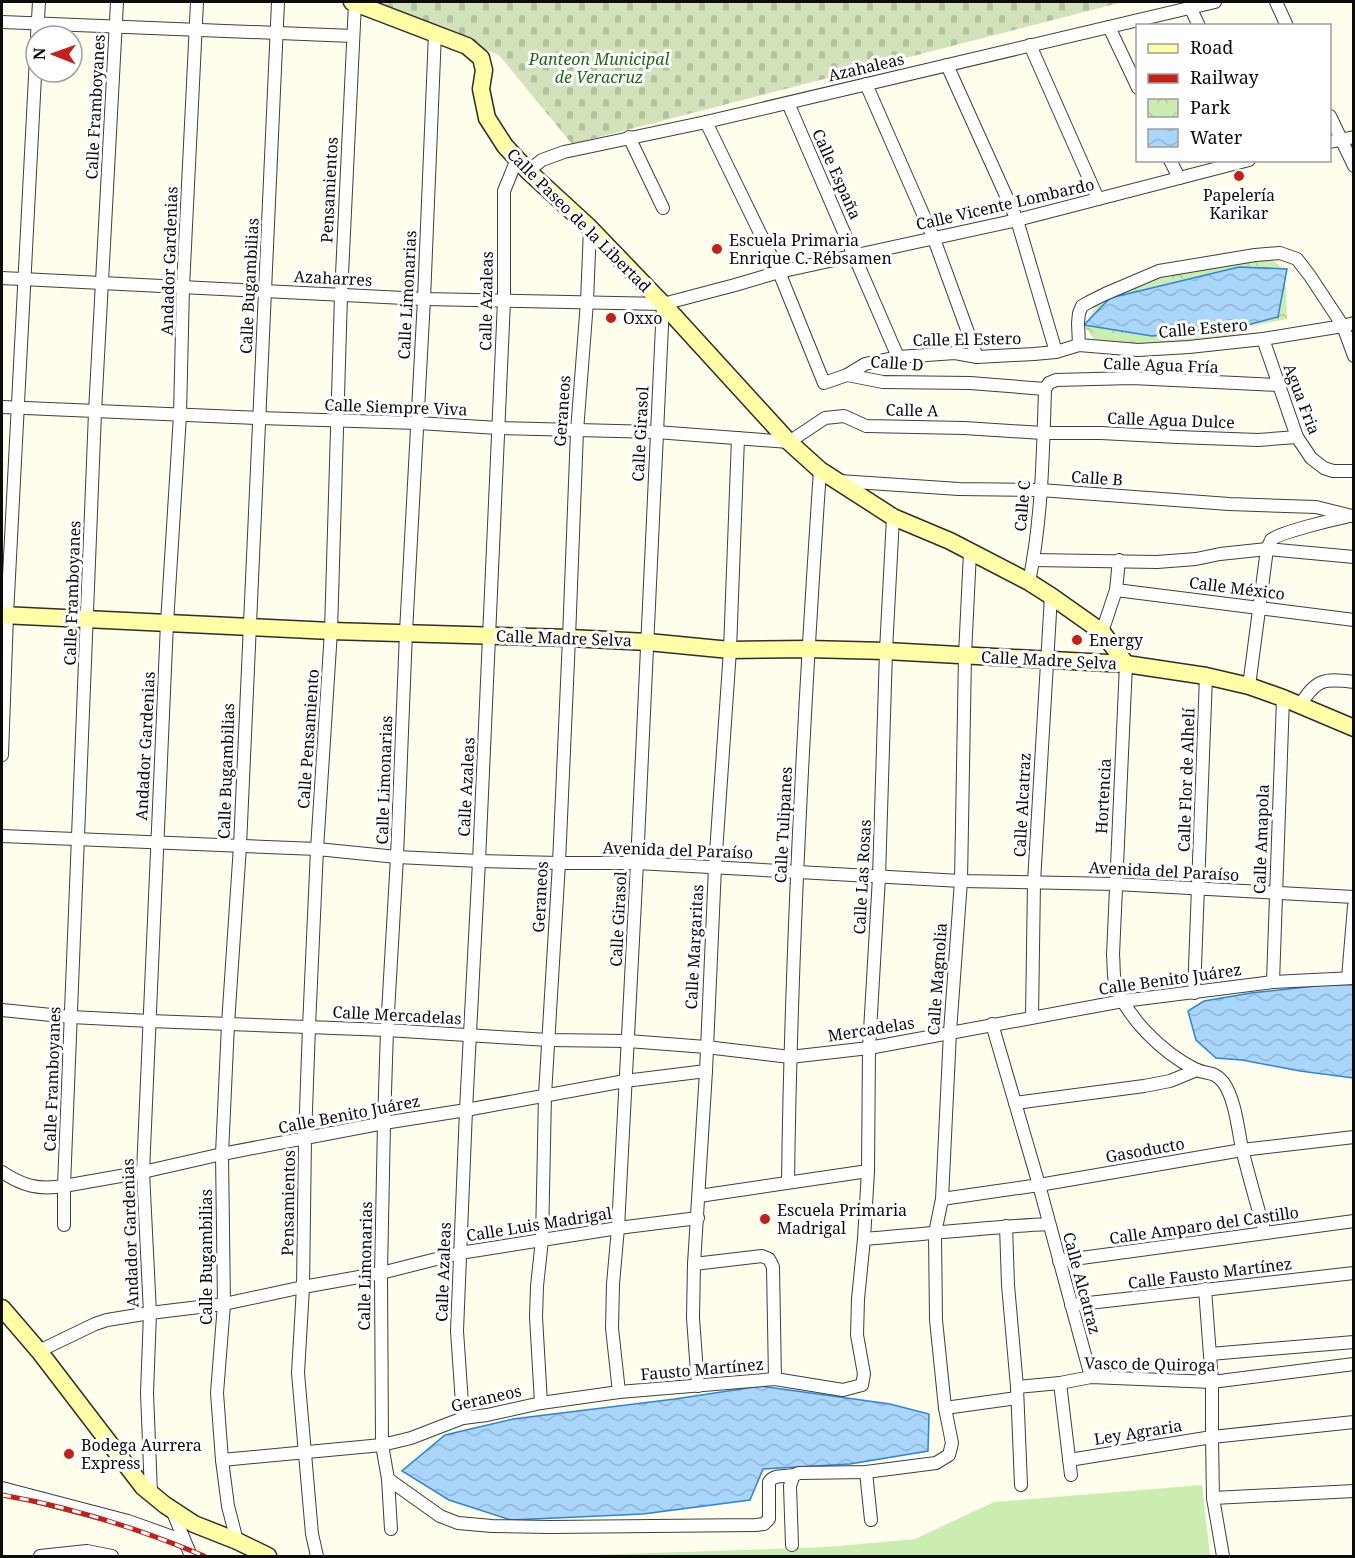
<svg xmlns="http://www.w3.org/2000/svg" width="1355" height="1558" font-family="'Noto Serif',serif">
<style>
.grass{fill:#cbedb1}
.cemetery{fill:url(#cemetery-stones)}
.park{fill:url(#park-crowns)}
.water{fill:url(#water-waves);stroke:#2b85d9;stroke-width:1.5}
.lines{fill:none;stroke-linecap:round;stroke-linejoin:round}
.street-casing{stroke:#3f3f3f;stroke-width:14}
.secondary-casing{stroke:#2e2e2e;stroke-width:19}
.street{stroke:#fff;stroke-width:12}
.secondary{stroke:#fffda6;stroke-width:16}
.rail-casing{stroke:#c71f18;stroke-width:5}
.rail{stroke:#fff;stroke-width:3;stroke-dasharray:9;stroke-linecap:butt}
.poi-dot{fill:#c71f18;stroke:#fff;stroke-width:2}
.labels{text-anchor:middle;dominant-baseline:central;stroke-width:6;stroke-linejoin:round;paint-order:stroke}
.park-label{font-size:16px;font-style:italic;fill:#216917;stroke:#fff}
.street-label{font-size:16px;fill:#0c0c0c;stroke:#fff}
.poi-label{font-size:16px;fill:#0c0c0c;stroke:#fff;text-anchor:start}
</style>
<defs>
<pattern id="cemetery-stones" width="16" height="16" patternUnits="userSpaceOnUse" patternTransform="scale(1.5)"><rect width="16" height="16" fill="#d2e2ba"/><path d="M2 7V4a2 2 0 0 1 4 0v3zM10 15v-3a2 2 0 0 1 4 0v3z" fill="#b3c19f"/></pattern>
<pattern id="park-crowns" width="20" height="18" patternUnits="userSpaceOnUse" patternTransform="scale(1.5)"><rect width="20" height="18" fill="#cbedb1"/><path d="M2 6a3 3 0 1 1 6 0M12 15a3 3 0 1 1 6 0" fill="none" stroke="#adca97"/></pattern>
<pattern id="water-waves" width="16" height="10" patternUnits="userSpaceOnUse" patternTransform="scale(1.5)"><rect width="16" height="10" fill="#aad6fc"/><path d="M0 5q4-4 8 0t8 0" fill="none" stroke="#91b6d7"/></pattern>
</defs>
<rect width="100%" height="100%" fill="#fffdeb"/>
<path class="grass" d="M1202 1485 1210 1556H562L828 1547 915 1539 994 1502Z"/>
<path class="cemetery" d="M367 2H1123L572 144 499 55Z"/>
<path class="park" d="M1271 258 1285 271 1287 319 1246 327 1238 340 1103 351 1085 327 1100 297 1127 281Z"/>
<g class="water">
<path d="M1239 267 1287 269 1278 317 1239 327 1152 336 1084 325 1110 298Z"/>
<path d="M1333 984 1353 985V1078L1300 1071 1242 1060 1216 1058 1196 1040 1188 1011 1204 1001 1251 993Z"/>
<path d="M761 1386 890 1404 929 1414 928 1451 850 1464 763 1469 750 1500 643 1514 511 1520 449 1500 402 1471 445 1435 513 1419 675 1399Z"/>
</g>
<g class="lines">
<defs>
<g id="street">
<path d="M1276 2 1287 26"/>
<path d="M1190 7 1199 26"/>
<path d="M2 22 353 36"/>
<path d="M1109 27 1138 88"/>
<path d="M37 36 39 2"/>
<path d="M1030 45 1098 199"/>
<path d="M947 65 1017 220 1056 352"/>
<path d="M866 84 934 239 977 357"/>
<path d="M788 103 898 357"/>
<path d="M1330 116 1354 166"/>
<path d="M706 122 779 272 824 383 847 375 883 382 970 383 1045 389"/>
<path d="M629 137 663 208"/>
<path d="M1330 142 1354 137"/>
<path d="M1170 160 1179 178"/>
<path d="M528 171 542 160 564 152 706 122 1215 2"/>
<path d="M2 278 424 299 663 304 735 285 779 272 1017 220 1249 160"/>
<path d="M1263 339 1297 437 1311 458 1324 468 1333 471H1354"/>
<path d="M1079 345 1078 323 1079 313 1082 306 1089 302 1105 294 1159 271 1255 255 1280 253 1297 259 1310 276 1343 326 1354 356"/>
<path d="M847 375 865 364 898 357 955 353 977 357 1034 354 1056 352 1079 345 1138 350 1189 347 1263 339 1343 326 1354 323"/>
<path d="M1045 389 1049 383 1056 380 1132 378 1279 385"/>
<path d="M2 407 259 418 418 423 498 428 656 432 789 442 825 418 844 416 866 426 964 428 1043 433H1101L1177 437 1258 440 1297 437"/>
<path d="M839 481 959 489 1040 490 1229 504 1316 507 1352 516"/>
<path d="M1033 560 1157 562 1196 559 1220 554 1267 549 1354 557"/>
<path d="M1029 582C1042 519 1043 453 1045 389"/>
<path d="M1116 590 1354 620"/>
<path d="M1102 632 1116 590 1119 560"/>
<path d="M1126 664 1113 955C1114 964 1113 974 1115 982 1125 1017 1163 1053 1195 1069 1206 1075 1213 1070 1223 1082 1235 1098 1238 1129 1242 1149 1249 1177 1257 1205 1265 1233"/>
<path d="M1249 686 1267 549C1267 548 1271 541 1271 540 1280 532 1332 520 1346 517"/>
<path d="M1300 705C1317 679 1323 678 1354 682"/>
<path d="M2 755 7 615 36 57"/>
<path d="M2 836 317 849 397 857 479 861 559 863H637L961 881 1116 884 1354 897"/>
<path d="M1348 978 1354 906"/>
<path d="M1273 982 1283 698"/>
<path d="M1194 993 1206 676"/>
<path d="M2 1010 71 1017 150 1021 387 1030 548 1040 628 1041 706 1047 790 1057 869 1048 1123 1001 1273 982 1354 978"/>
<path d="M1032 1017 1034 882 1051 596"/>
<path d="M992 1024 1039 1185 1091 1377"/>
<path d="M1015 1103 1144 1086 1170 1081 1197 1070"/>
<path d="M2 1172C23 1186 38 1190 64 1186L143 1172 222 1154 384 1123 466 1110 625 1081 706 1071"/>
<path d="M788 1182C791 945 804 707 820 470"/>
<path d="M699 1196 868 1171"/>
<path d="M942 1199 1039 1185 1242 1150 1354 1137"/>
<path d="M64 1225V1186L95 412 117 2"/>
<path d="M1006 1226 1008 1285 1017 1387 1021 1485"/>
<path d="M864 1239C926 1234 987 1227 1049 1224"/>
<path d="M1059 1261 1354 1221"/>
<path d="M694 1264 762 1256 769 1259 773 1267 775 1379"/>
<path d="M1205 1289 1212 1382V1437L1213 1498 1223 1556"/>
<path d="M1071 1305 1354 1273"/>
<path d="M39 1351 95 1324 107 1320 150 1313 224 1304 303 1287 381 1273 460 1253 618 1228 698 1218"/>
<path d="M1210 1354 1354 1342"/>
<path d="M1060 1383 1071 1475"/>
<path d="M698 1386 693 1318 694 1264 706 1071 715 867 730 650 738 438"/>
<path d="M1017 1387 1060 1383 1091 1377 1212 1382 1354 1364"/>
<path d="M619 1392 612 1328 613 1284 618 1228 637 863 663 304"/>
<path d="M541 1403 536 1317 537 1286 542 1240 545 1095 559 863 569 638 577 431 587 302 590 228"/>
<path d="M945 1408 1017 1398"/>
<path d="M463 1418 457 1331 466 1110 479 861 504 301V191L517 159"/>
<path d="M222 1460 382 1445 411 1438 463 1418 487 1415 541 1403 619 1392 775 1379 843 1390 862 1385 864 1374 857 1335 858 1299 864 1239 868 1171 869 1048 879 877 886 651 893 517"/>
<path d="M1069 1460 1212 1437 1354 1422"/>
<path d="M866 1472 871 1520"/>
<path d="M388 1479 440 1516 458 1523 492 1526 550 1527 756 1525 764 1524 769 1519V1482C775 1472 789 1479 799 1473L866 1472 936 1463 949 1455 952 1443 945 1408 936 1320 935 1233 942 1199 950 1032 961 881 965 655 970 552"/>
<path d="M2 1488 128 1521 184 1541"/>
<path d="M151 1493 147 1393 150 1313 143 1172 167 623 180 415 183 287 197 2"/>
<path d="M1213 1498 1354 1491"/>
<path d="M172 1510 191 1556"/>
<path d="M391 1529 388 1479 382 1445 381 1273 384 1123 387 1030 397 857 406 632 424 299 435 33"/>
<path d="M237 1541 228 1506 222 1460 217 1393 224 1304 222 1154 228 1024 240 846 278 2"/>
<path d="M792 1545 790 1486 793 1477"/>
<path d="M40 1556 87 1551 112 1556"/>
<path d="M317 1556 312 1534 298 1373 303 1287 305 1138 309 1027 317 849 331 631 341 295 355 3"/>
</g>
<g id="secondary">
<path d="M352 2 467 46 481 58 484 70 481 89 487 118 505 146 528 171 590 228 663 304 789 442 820 470 893 517 950 541 1029 582 1051 596 1102 632 1126 664"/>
<path d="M2 615 331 631 569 638 648 642 730 650 808 649 886 651 1126 664 1206 676 1249 686 1283 698 1354 728"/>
<path d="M2 1308 39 1351 143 1487 165 1505 194 1524 237 1541 268 1556"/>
</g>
</defs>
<use href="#street" class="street-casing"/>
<use href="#secondary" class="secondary-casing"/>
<use href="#street" class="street"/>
<use href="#secondary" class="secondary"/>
<defs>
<path id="rail" d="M2 1495C71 1507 140 1529 204 1556"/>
</defs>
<use href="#rail" class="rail-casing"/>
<use href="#rail" class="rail"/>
</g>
<g class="poi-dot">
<circle cx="1239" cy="176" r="6"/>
<circle cx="717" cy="249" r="6"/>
<circle cx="611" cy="318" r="6"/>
<circle cx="1077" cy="640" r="6"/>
<circle cx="765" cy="1219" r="6"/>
<circle cx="69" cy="1454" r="6"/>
</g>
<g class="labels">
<g class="park-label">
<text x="599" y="59">Panteon Municipal<tspan x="599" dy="18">de Veracruz</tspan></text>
</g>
<g class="street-label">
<text transform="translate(866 67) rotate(-13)">Azahaleas</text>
<text transform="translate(95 107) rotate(-87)">Calle Framboyanes</text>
<text transform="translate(837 174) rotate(66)">Calle España</text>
<text transform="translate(329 190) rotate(-87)">Pensamientos</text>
<text transform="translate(1005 204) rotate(-13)">Calle Vicente Lombardo</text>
<text transform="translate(579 220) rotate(45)">Calle Paseo de la Libertad</text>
<text transform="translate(169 261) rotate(-88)">Andador Gardenias</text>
<text transform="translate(333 278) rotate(3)">Azaharres</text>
<text transform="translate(249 286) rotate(-87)">Calle Bugambilias</text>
<text transform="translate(407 295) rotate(-87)">Calle Limonarias</text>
<text transform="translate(486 301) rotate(-89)">Calle Azaleas</text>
<text transform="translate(1203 328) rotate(-5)">Calle Estero</text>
<text transform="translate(967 339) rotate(-1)">Calle El Estero</text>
<text transform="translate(897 363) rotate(4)">Calle D</text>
<text transform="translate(1161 365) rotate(2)">Calle Agua Fría</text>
<text transform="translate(1302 399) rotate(69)">Agua Fria</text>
<text transform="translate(396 407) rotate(2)">Calle Siempre Viva</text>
<text transform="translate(912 410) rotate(1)">Calle A</text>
<text transform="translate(562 411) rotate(-86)">Geraneos</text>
<text transform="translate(1171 420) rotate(2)">Calle Agua Dulce</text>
<text transform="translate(640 434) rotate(-87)">Calle Girasol</text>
<text transform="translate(1097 478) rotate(4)">Calle B</text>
<text transform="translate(1022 506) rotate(-85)">Calle C</text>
<text transform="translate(1237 588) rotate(7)">Calle México</text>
<text transform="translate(72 593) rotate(-88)">Calle Framboyanes</text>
<text transform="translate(564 638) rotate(2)">Calle Madre Selva</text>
<text transform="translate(1049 660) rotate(3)">Calle Madre Selva</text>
<text transform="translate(308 739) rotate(-86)">Calle Pensamiento</text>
<text transform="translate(145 746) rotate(-87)">Andador Gardenias</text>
<text transform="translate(226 771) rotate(-88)">Calle Bugambilias</text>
<text transform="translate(384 780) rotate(-88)">Calle Limonarias</text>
<text transform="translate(1186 780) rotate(-88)">Calle Flor de Alhelí</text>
<text transform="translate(466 787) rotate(-87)">Calle Azaleas</text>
<text transform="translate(1103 796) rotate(-87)">Hortencia</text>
<text transform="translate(1022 805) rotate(-87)">Calle Alcatraz</text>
<text transform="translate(783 825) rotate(-87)">Calle Tulipanes</text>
<text transform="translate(1261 839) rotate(-88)">Calle Amapola</text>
<text transform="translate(678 850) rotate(2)">Avenida del Paraíso</text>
<text transform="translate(1164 871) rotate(3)">Avenida del Paraíso</text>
<text transform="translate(862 877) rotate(-87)">Calle Las Rosas</text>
<text transform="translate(540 897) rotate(-87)">Geraneos</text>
<text transform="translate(618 919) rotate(-87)">Calle Girasol</text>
<text transform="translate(694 947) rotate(-87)">Calle Margaritas</text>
<text transform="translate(937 979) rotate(-86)">Calle Magnolia</text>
<text transform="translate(1170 979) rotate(-8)">Calle Benito Juárez</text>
<text transform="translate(397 1015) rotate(3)">Calle Mercadelas</text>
<text transform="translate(871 1029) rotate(-9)">Mercadelas</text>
<text transform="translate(52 1079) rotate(-88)">Calle Framboyanes</text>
<text transform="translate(349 1114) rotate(-11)">Calle Benito Juárez</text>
<text transform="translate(1145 1150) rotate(-10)">Gasoducto</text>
<text transform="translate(288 1203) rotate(-89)">Pensamientos</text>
<text transform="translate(539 1224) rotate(-9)">Calle Luis Madrigal</text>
<text transform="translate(1204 1225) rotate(-8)">Calle Amparo del Castillo</text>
<text transform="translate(130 1233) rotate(-92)">Andador Gardenias</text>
<text transform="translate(206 1257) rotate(-90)">Calle Bugambilias</text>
<text transform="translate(365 1266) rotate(-89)">Calle Limonarias</text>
<text transform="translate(443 1272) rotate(-88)">Calle Azaleas</text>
<text transform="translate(1210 1273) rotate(-7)">Calle Fausto Martínez</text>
<text transform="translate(1082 1283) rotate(75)">Calle Alcatraz</text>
<text transform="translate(1150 1364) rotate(1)">Vasco de Quiroga</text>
<text transform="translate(702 1369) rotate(-5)">Fausto Martínez</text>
<text transform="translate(486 1398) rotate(-13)">Geraneos</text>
<text transform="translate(1138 1432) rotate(-9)">Ley Agraria</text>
</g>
<g class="poi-label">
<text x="1239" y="195" text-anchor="middle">Papelería<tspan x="1239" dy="18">Karikar</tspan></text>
<text x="729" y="240">Escuela Primaria<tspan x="729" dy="18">Enrique C. Rébsamen</tspan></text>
<text x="623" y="318">Oxxo</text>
<text x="1089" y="640">Energy</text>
<text x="777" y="1210">Escuela Primaria<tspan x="777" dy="18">Madrigal</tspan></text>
<text x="81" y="1445">Bodega Aurrera<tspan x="81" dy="18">Express</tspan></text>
</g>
</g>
<rect width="1355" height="1558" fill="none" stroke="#0c0c0c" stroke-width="6"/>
<rect x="1136" y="24" width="195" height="138" fill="#ffffff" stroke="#9e9e9e" stroke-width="1.5"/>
<rect x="1148" y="44" width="30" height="9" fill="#fffda6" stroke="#9e9e9e" stroke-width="1.5"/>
<text x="1190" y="54" font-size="18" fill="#0c0c0c">Road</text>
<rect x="1148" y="74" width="30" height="9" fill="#c71f18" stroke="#9e9e9e" stroke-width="1.5"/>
<text x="1190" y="84" font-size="18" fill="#0c0c0c">Railway</text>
<rect x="1148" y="99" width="30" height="18" fill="url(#park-crowns)" stroke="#9e9e9e" stroke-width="1.5"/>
<text x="1190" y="114" font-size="18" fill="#0c0c0c">Park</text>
<rect x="1148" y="129" width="30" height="18" fill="url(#water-waves)" stroke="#9e9e9e" stroke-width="1.5"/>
<text x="1190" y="144" font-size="18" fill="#0c0c0c">Water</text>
<g transform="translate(54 54) rotate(271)"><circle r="28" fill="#ffffff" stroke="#9e9e9e" stroke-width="1.5"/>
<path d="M0-4.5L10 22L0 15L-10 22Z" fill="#c71f18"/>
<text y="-9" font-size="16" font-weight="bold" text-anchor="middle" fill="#0c0c0c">N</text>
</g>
</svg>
